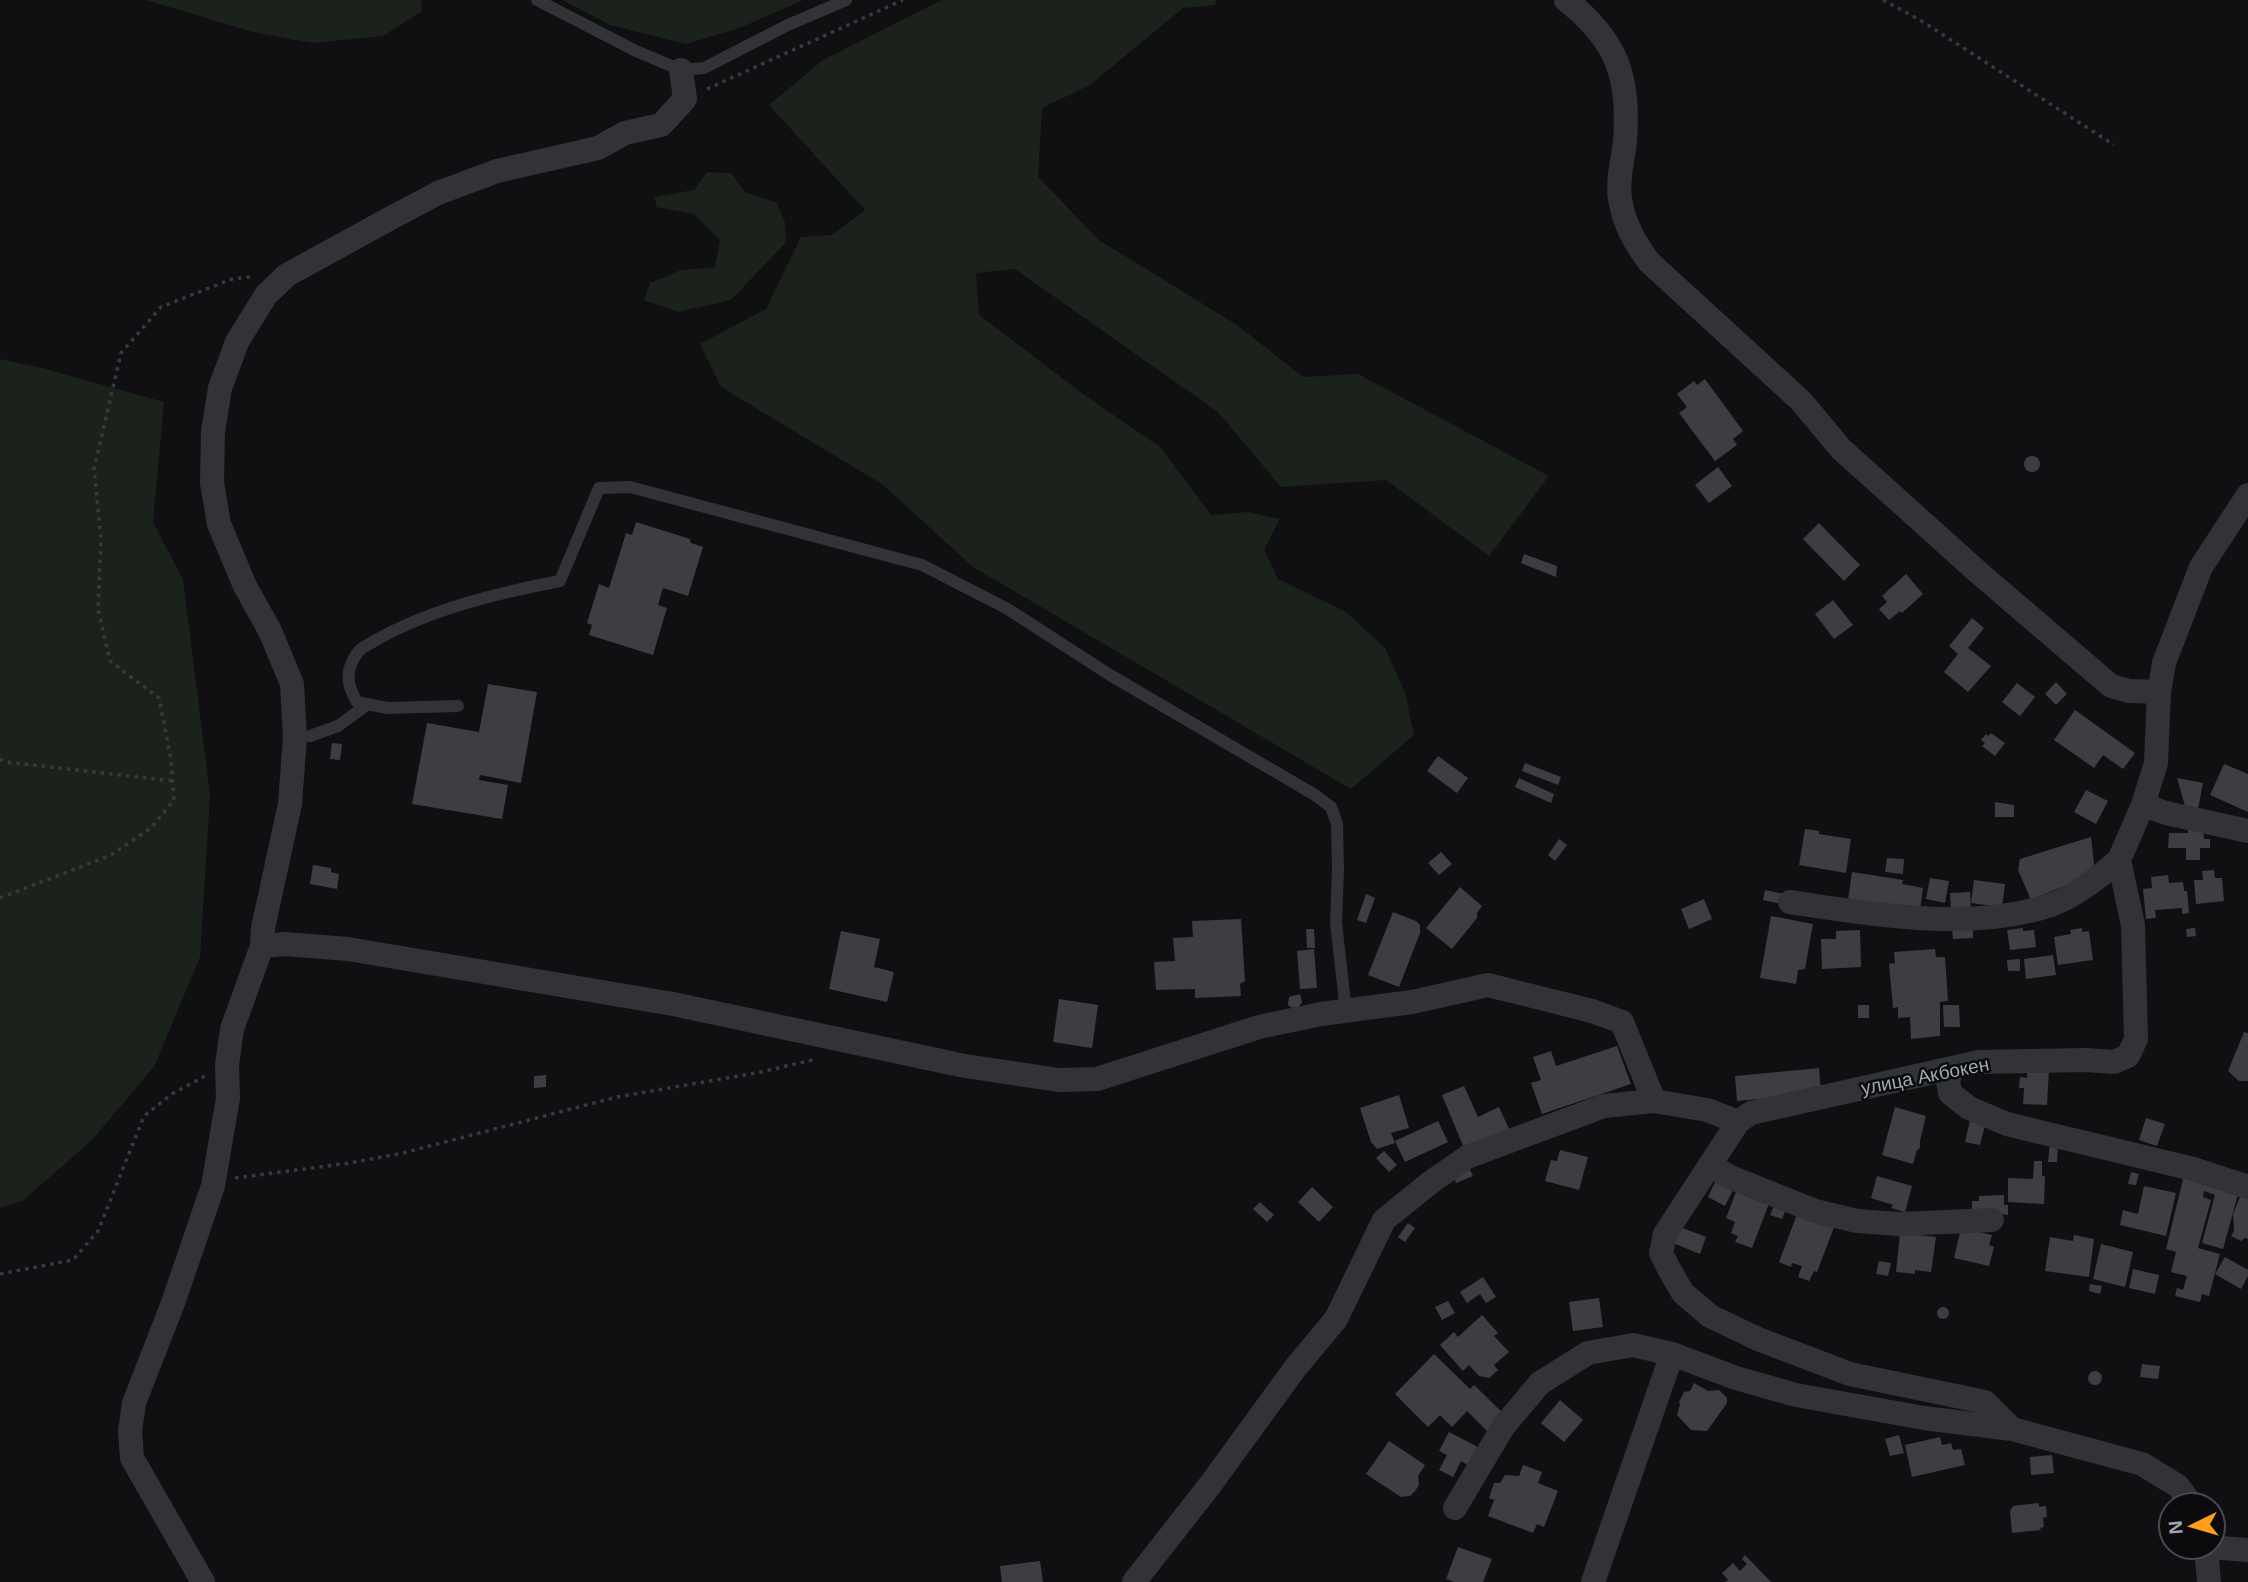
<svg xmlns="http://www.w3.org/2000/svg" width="2248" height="1582" font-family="Helvetica,sans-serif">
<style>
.green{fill:#1a221b}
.building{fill:#3c3e42}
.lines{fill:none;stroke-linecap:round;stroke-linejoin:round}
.path{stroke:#373a3e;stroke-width:3.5;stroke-dasharray:3.5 5;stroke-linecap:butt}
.lane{stroke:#313337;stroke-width:12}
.street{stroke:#313337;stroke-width:24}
.labels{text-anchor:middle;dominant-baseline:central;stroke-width:5;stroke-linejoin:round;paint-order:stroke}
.street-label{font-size:19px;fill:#a0a8b4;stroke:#0b0b0d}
</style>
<rect width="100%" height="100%" fill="#101012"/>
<g class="green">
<path d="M146 0H421L422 11 383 36 312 43 253 32Z"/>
<path d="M562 0H803L742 27 686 44 610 25Z"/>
<path d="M942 0H1216L1215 5 1183 8 1090 85 1042 108 1038 177 1099 240 1237 325 1303 377 1358 374 1549 476 1489 556 1386 480 1281 487 1218 412 1015 269 976 273 979 315 1083 394 1160 447 1211 515 1248 512 1280 519 1264 550 1278 579 1346 612 1385 648 1405 692 1414 735 1351 789 973 567 882 484 721 387 700 344 766 309 801 237 832 235 865 210 769 105 823 60Z"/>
<path d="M707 172 731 173 745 192 777 203 785 223 786 242 731 300 678 312 644 300 650 283 681 270 715 267 720 240 694 214 657 207 654 197 694 190Z"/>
<path d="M0 359 38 367 164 402 153 522 183 580 210 794 200 957 154 1067 90 1142 22 1201 0 1208Z"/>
</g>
<g class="building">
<path d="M1705 379 1743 431 1733 439 1737 445 1715 461 1679 413 1687 407 1677 394 1694 381 1697 385Z"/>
<circle cx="2032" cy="464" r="8"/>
<path d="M1718 467 1732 486 1709 503 1695 485Z"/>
<path d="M636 522 690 539 691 543 703 547 688 596 663 588 658 605 667 608 653 655 589 635 592 625 587 623 599 584 609 588 626 533 632 535Z"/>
<path d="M1819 523 1860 565 1844 581 1803 539Z"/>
<path d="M1524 554 1557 566 1556 577 1521 563Z"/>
<path d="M1906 574 1923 594 1902 613 1900 611 1889 620 1879 609 1887 602 1882 596Z"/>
<path d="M1833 600 1853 625 1834 639 1815 614Z"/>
<path d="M1972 618 1984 628 1968 648 1991 666 1968 692 1944 672 1958 654 1949 646Z"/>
<path d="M2056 682 2067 694 2056 705 2045 694Z"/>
<path d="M2017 683 2035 697 2020 716 2002 702Z"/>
<path d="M488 684 537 692 521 783 480 775 479 780 508 785 502 819 412 804 427 723 479 732Z"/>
<path d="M2075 710 2135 753 2123 769 2103 755 2094 768 2054 740Z"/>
<path d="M1991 733 2005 743 1995 756 1982 746 1985 743 1981 740 1986 734 1988 736Z"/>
<path d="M332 743 342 744 340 760 330 759Z"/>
<path d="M1438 756 1468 778 1457 793 1427 771Z"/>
<path d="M1525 763 1561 777 1558 785 1522 771Z"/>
<path d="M2224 764 2248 774V812L2210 795Z"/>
<path d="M1519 778 1554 794 1551 803 1515 787Z"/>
<path d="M2177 778 2203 783 2198 809 2185 806Z"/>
<path d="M2086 790 2108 801 2096 824 2074 812Z"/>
<path d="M1995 802 2014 805V817H1995Z"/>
<path d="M2188 828H2203L2204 839H2210V848H2200V860H2186V848H2168L2169 833H2188Z"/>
<path d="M1805 829 1819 831V834L1851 839 1846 873 1799 865Z"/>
<path d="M2091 837 2094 864 2090 875 2031 900 2018 870 2020 859Z"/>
<path d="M1559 839 1567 845 1555 861 1548 855Z"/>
<path d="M1441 852 1452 864 1439 875 1428 863Z"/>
<path d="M1887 858 1904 859 1903 874 1885 872Z"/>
<path d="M313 865 331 868V872L339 874 337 889 310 884Z"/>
<path d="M2214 870 2215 878H2222L2224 901 2196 904 2194 880H2203L2202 871Z"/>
<path d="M1852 872 1903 880 1902 884 1923 888 1920 910 1848 900Z"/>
<path d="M2168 875 2169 883 2183 882 2184 891H2187L2189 913 2182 914V908L2155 910 2156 918 2146 919 2143 889 2152 888 2151 877Z"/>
<path d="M1930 878 1949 881 1945 903 1926 899Z"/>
<path d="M1974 880 2005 884 2002 907 1971 903Z"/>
<path d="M1460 887 1482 906 1477 913V918L1452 949 1426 928Z"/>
<path d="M1765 890 1784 894 1782 904 1763 900Z"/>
<path d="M1970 892 1971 910 1951 911 1950 893Z"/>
<path d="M1366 894 1375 898 1366 923 1357 920Z"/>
<path d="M1704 899 1712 919 1689 929 1681 909Z"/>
<path d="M1393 912 1416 921 1420 925V933L1399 987 1368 975Z"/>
<path d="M1771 916 1813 924 1805 969 1798 970 1796 984 1760 978Z"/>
<path d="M1241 919 1245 981 1240 984 1241 996 1195 998V989L1156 990 1154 962 1175 961 1173 938 1193 937 1192 921Z"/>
<path d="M1973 928V938L1953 939 1952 929Z"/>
<path d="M2023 928V931L2034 930 2036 947 2010 950 2007 930Z"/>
<path d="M2082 928V932L2089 931 2093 960 2058 965 2054 937 2071 934 2070 930Z"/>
<path d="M2195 928 2196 936 2187 937 2186 929Z"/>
<path d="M1306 929H1314L1315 948H1307Z"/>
<path d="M1860 930 1861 967 1822 969 1821 939H1836V931Z"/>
<path d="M841 931 880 939 874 967 894 972 887 1002 829 989Z"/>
<path d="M1314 949 1317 988 1300 989 1297 951Z"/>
<path d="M1935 949 1936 957H1945L1948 1001 1940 1002V1036L1911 1039 1910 1017 1898 1018V1007L1893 1008 1889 964 1895 963 1894 952Z"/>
<path d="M2053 955 2056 975 2026 979 2024 959Z"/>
<path d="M2020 959V971H2008L2007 960Z"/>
<path d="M1300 994 1302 1002 1299 1007 1292 1008 1288 1005 1289 997Z"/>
<path d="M1059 999 1098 1005 1092 1048 1053 1042Z"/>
<rect x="1858" y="1005" width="11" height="13"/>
<path d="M1943 1005H1959L1960 1027H1944Z"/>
<path d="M2244 1032 2248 1033V1081H2239L2228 1071Z"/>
<path d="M1617 1046 1631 1084 1542 1114 1531 1083 1541 1080 1533 1057 1551 1051 1556 1066Z"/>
<path d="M1819 1068 1821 1093 1737 1101 1735 1076Z"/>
<path d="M2027 1068 2049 1069 2047 1105 2023 1104 2024 1088H2019L2020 1077 2027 1078Z"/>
<path d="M546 1075V1087L534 1088V1076Z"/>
<path d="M1464 1086 1478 1117 1499 1107 1509 1129 1464 1148 1442 1095Z"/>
<path d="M1399 1095 1409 1128 1391 1133 1395 1143 1377 1149 1371 1142 1360 1108Z"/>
<path d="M1895 1107 1926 1116 1920 1141V1148L1917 1150 1913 1164 1882 1155Z"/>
<path d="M2146 1118 2165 1124 2157 1146 2139 1140Z"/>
<path d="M1438 1121 1448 1142 1405 1162 1395 1141Z"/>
<path d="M1970 1121 1985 1125 1980 1145 1965 1142Z"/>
<path d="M2050 1142 2058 1143 2057 1162H2048Z"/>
<path d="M1560 1150 1588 1157 1579 1190 1545 1181 1551 1160 1557 1161Z"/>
<path d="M1384 1151 1397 1165 1389 1172 1376 1158Z"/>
<path d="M2034 1161H2042V1176H2045L2044 1204 2008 1202V1178L2033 1179Z"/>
<path d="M1469 1168 1473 1176 1456 1183 1453 1175Z"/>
<path d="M2185 1171 2240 1187 2223 1249 2202 1243 2215 1195 2204 1191 2203 1197 2211 1200 2198 1248 2220 1254 2209 1296 2202 1294 2200 1302 2175 1296 2177 1288 2183 1290 2187 1276 2171 1272 2176 1252 2166 1249Z"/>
<path d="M2131 1172 2139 1174 2136 1185 2128 1184Z"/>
<path d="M1877 1176 1912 1186 1905 1212 1891 1208 1893 1205 1871 1198Z"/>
<path d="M1717 1178 1735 1186 1725 1206 1708 1197Z"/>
<path d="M2144 1186 2176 1193 2166 1236 2120 1225 2123 1210 2138 1214Z"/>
<path d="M1312 1187 1333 1207 1319 1222 1298 1202Z"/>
<path d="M1737 1189 1770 1201 1752 1248 1735 1242 1738 1236 1731 1233 1735 1222 1726 1218Z"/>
<path d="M2242 1192 2248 1193V1239L2245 1238 2241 1241 2231 1236 2234 1231 2233 1214Z"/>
<path d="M2004 1195V1205H2008V1215L1972 1210V1201H1979V1196Z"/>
<path d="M1777 1199 1788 1204 1782 1219 1770 1215Z"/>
<path d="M1260 1202 1274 1215 1267 1222 1253 1209Z"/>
<path d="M1799 1209 1836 1222 1817 1272 1814 1271 1809 1281 1798 1277 1802 1266 1792 1263 1791 1267 1779 1262Z"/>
<path d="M1408 1223 1415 1228 1405 1242 1398 1237Z"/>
<path d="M1680 1227 1706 1237 1700 1254 1673 1243Z"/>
<path d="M1961 1228 1992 1235 1989 1245 1994 1247 1989 1266 1954 1258Z"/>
<path d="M1900 1233 1936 1237 1931 1272 1915 1270V1274L1896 1272Z"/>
<path d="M2074 1235 2094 1239 2089 1277 2045 1271 2050 1237 2073 1241Z"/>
<path d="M2101 1244 2133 1252 2125 1287 2093 1279Z"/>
<path d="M2225 1257 2248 1270V1276L2241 1289 2215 1274Z"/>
<path d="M1879 1261 1891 1263 1888 1276 1876 1274Z"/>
<path d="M2133 1269 2159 1275 2155 1294 2129 1288Z"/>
<path d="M1483 1277 1496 1297 1486 1303 1480 1294 1467 1303 1460 1292Z"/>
<path d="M2090 1284 2102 1286 2100 1294 2089 1291Z"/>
<path d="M1599 1298 1603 1327 1573 1331 1569 1302Z"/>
<path d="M1448 1301 1455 1313 1442 1320 1435 1307Z"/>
<circle cx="1943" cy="1313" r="6"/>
<path d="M1482 1315 1498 1333 1494 1336 1509 1352 1494 1365 1498 1370 1489 1378 1479 1376 1469 1365 1463 1371 1440 1345 1454 1332 1458 1337Z"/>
<path d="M1434 1354 1470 1389 1474 1385 1506 1416 1489 1433 1467 1411 1452 1427 1440 1415 1428 1427 1395 1394Z"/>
<path d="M2142 1364 2160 1366 2158 1379 2140 1377Z"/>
<circle cx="2095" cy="1378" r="7"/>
<path d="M1694 1383 1708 1391 1719 1390 1727 1398V1403L1707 1431 1691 1430 1677 1415 1680 1404 1679 1402 1684 1392 1690 1391Z"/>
<path d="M1560 1400 1583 1420 1564 1442 1541 1423Z"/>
<path d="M1449 1432 1478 1447 1468 1465 1461 1461 1453 1477 1439 1470 1447 1455 1439 1451Z"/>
<path d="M1899 1435 1904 1453 1890 1456 1885 1439Z"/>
<path d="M1940 1437 1942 1445 1951 1443 1953 1450 1961 1449 1965 1465 1912 1477 1905 1445Z"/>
<path d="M1389 1441 1425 1465 1418 1476 1419 1485 1415 1491 1410 1496 1401 1497 1366 1474Z"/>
<path d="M2052 1455 2054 1473 2031 1475 2030 1457Z"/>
<path d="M1523 1465 1542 1472 1538 1483 1558 1491 1544 1527 1537 1524 1533 1533 1488 1516 1494 1500 1489 1498 1494 1483H1500L1505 1475 1519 1476Z"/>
<path d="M2039 1503V1507L2046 1506 2047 1517 2043 1518 2044 1527 2040 1528 2041 1530 2012 1533 2010 1511 2013 1506Z"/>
<path d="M1458 1547 1492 1559 1483 1582H1454L1446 1579Z"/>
<path d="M1745 1555 1771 1582H1725L1728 1580 1722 1573 1733 1563 1740 1571 1747 1564 1742 1559Z"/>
<path d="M1040 1561 1043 1582H1002L1000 1566Z"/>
</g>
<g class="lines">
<g class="path">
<path d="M1883 0 1920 20 2114 145"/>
<path d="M707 89 903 0"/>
<path d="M0 759 6 762 173 781"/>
<path d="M0 898 111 855 151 828 174 800 171 759 159 698 110 661 98 609 101 539 94 469 121 353 161 307 232 279 250 277"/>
<path d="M235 1178 350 1163 403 1153 617 1097 756 1073 817 1059"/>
<path d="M0 1274 73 1260 98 1231 144 1116 172 1094 205 1076"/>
</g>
<g class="lane">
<path d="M537 0 636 51 681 70 704 68 788 25 846 0"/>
<path d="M458 706 387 708 357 702C346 684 345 670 358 652 362 647 370 644 376 640 431 609 498 593 560 581L599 488 630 487 922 565 1006 608 1110 675 1315 795 1331 807 1337 824 1338 869 1336 923 1346 1011"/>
<path d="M310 736 338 726 368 704"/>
</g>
<g class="street">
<path d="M1566 0C1617 40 1630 77 1625 141 1623 159 1617 180 1620 199 1624 224 1635 243 1649 262L1801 401 1841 449 1979 573 2111 686 2129 691 2159 692"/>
<path d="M2143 805 2166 813 2248 831"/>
<path d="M1790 902C1874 914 1968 932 2051 905 2076 896 2099 877 2119 860"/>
<path d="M262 946 285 944 348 949 673 1004 965 1066 1059 1080 1097 1079 1259 1027 1321 1014 1412 1002 1488 985 1592 1011 1622 1022 1654 1101"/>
<path d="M1952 1069 1948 1081 1950 1093 1969 1108 2007 1124 2193 1169 2248 1187"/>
<path d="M1710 1165 1730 1177 1815 1211 1857 1221 1899 1224 1992 1220"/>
<path d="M2012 1429 1985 1402 1850 1374 1758 1339 1710 1316 1683 1293 1669 1269 1661 1253 1665 1234 1738 1122 1751 1113 1979 1062 2086 1060 2114 1062 2128 1056 2136 1039 2133 925 2119 860 2143 805 2156 763 2159 692 2164 663 2201 567 2248 495"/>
<path d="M1455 1508 1503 1427 1540 1383 1588 1353 1633 1345 1672 1354 1736 1378 1796 1395 1924 1418 2012 1429 2142 1464 2178 1486 2192 1505"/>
<path d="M2206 1547 2209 1582"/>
<path d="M2208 1547 2248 1550"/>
<path d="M203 1582 132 1458 130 1431 134 1403 173 1303 213 1186 228 1098 227 1065 232 1029 262 946 263 928 290 804 295 737 292 684 270 631 245 586 219 524 212 483 213 432 220 388 237 342 266 295 287 275 389 219 438 193 497 171 598 148 625 133 661 125 685 99 681 70"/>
<path d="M1134 1582 1210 1485 1296 1367 1336 1319 1384 1220 1431 1182 1467 1157 1604 1106 1654 1101 1707 1110 1738 1122"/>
<path d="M1593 1582 1672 1354"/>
</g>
</g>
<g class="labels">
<g class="street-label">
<text transform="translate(1925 1076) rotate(-11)">улица Акбокен</text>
</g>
</g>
<g transform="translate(2192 1526) rotate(265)"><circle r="33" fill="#0b0b0d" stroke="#474a50" stroke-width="2"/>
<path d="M0-5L12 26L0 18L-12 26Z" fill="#ff9e1b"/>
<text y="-10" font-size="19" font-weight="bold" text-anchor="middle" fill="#a0a8b4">N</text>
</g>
</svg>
